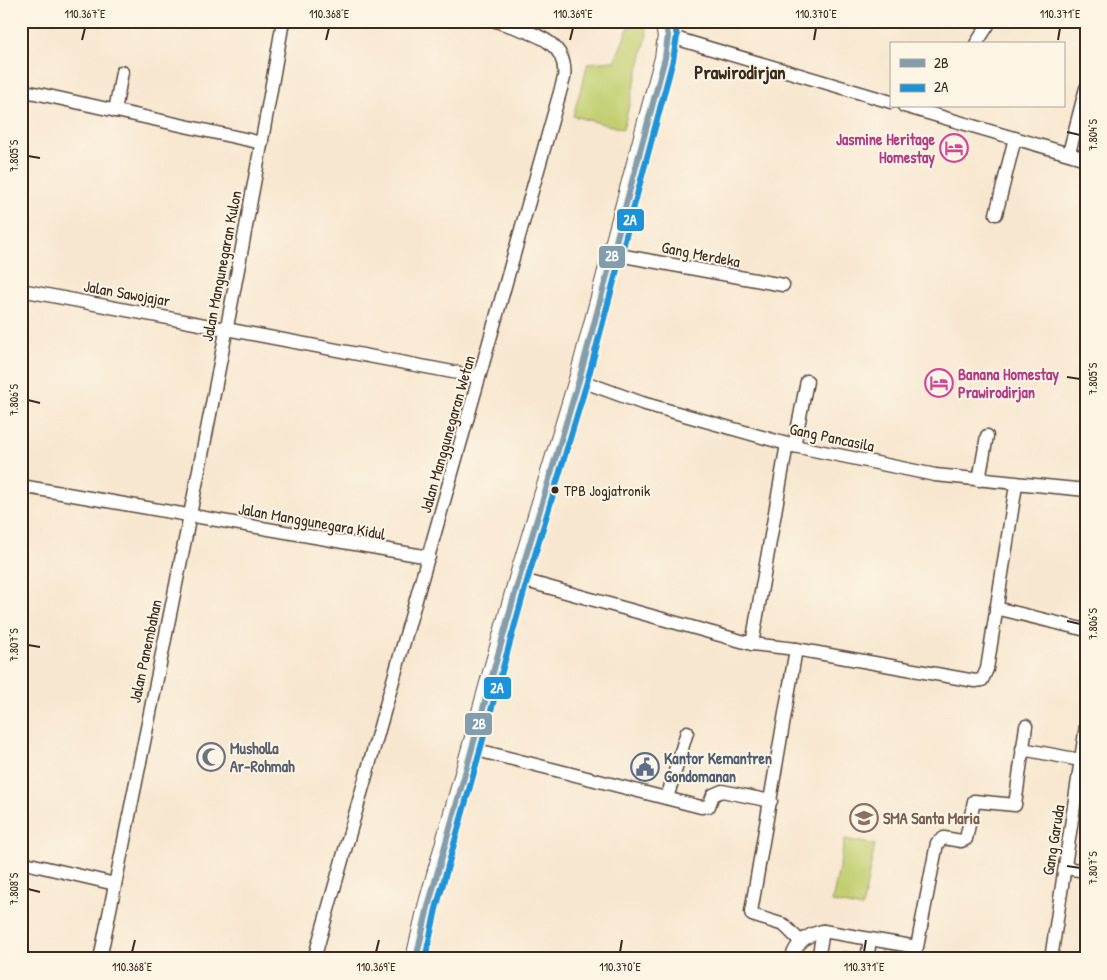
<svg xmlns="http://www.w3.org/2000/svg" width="1107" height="980" font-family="'Patrick Hand',sans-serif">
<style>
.grass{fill:#c2cf71;stroke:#7e7c48}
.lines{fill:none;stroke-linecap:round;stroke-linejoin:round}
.street-casing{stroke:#574639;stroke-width:15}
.primary-casing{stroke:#574639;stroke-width:22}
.street{stroke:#fff;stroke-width:12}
.primary{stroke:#fff;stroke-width:20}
.bus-1-casing{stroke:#fcf5e5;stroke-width:10}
.bus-2-casing{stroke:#fcf5e5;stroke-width:10}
.bus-1{stroke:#829eae;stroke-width:6}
.bus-2{stroke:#1a93db;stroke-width:6}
.ticks{fill:none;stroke:#3b2a1e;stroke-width:2}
.bus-dot{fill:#3b2a1e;stroke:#fcf5e5;stroke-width:2}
.labels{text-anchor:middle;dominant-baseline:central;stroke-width:4;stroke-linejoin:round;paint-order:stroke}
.bus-label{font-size:15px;fill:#3b2a1e;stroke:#fcf5e5;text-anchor:start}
.hotel-label{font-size:16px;font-weight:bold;fill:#b23c85;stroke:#fcf5e5;text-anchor:end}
.street-label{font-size:16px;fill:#3b2a1e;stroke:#fcf5e5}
.worship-label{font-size:16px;font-weight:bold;fill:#5b616d;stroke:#fcf5e5;text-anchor:start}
.service-label{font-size:16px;font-weight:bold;fill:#4e5e75;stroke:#fcf5e5;text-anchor:start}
.education-label{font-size:16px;font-weight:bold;fill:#785e54;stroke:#fcf5e5;text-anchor:start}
.quarter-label{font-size:19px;font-weight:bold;fill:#3b2a1e;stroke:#fcf5e5}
.line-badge{stroke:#fcf5e5;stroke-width:2}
.badge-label{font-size:14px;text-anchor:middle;font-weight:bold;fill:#fff}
.neatline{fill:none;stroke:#3b2a1e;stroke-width:2}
.ticks-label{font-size:12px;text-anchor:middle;fill:#3b2a1e}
</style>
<rect width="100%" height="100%" fill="#fcf5e5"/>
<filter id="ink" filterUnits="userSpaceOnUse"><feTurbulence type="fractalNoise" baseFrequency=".02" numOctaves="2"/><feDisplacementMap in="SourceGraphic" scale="10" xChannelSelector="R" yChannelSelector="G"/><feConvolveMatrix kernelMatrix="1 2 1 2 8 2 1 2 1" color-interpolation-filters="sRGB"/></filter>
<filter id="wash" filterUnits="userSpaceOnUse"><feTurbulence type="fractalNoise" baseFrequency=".0096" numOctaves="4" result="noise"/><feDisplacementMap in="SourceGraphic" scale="20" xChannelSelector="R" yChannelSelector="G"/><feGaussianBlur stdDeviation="1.12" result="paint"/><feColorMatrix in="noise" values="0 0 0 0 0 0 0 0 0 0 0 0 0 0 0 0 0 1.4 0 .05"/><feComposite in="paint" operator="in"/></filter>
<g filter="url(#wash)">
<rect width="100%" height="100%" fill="#f8e7d0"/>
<g class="grass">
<path d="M631 21H645L647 35 623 129 573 116 588 63 615 61Z"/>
<path d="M845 839 875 845 862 908 832 902Z"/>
</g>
</g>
<g filter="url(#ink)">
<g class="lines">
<defs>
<g id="street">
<path d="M668 36 891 102"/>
<path d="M976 44 988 25"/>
<path d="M21 90 262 143"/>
<path d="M904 106 1086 159"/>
<path d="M115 111 122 72"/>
<path d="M1069 153 1086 88"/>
<path d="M996 214 1015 138"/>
<path d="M613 254 783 285"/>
<path d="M21 290 479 377"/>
<path d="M579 380 642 403 794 446 935 475 1086 490"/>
<path d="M794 446 807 381"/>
<path d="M979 480 987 436"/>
<path d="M21 486 429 557"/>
<path d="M519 579 752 644 796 649 751 912 752 915 784 925 801 942"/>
<path d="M996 608 1086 630"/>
<path d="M752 644 787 444"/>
<path d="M796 649 975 681 982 680 987 669 1016 485"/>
<path d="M473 749 701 807 709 806 713 795 722 791 771 801"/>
<path d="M1022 749 1080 760"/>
<path d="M667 798 687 732"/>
<path d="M21 862 115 884"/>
<path d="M1065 868 1086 871"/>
<path d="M100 959C163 647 229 335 283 21"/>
<path d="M314 959 564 78C569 38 526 32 496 21"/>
<path d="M791 959C796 943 807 934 823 931L917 947 937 843 944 838 961 841 966 839 974 801 1015 805 1026 726"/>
<path d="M818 959 823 931"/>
<path d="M843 959H847"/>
<path d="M867 959 870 940"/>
<path d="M1051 959 1086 726"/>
</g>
<path id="primary" d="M416 959 428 907 519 579 579 380 665 58 668 36 665 21"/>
</defs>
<use href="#street" class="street-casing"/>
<use href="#primary" class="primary-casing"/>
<use href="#street" class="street"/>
<use href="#primary" class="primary"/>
<defs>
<path id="bus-1" d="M416 959 428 907 519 579 579 380 665 58 668 36 665 21"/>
<path id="bus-2" d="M425 959 436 909 527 581 587 382 673 60 677 36 674 21"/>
</defs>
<use href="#bus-1" class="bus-1-casing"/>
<use href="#bus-2" class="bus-2-casing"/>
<use href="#bus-1" class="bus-1"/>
<use href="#bus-2" class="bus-2"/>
</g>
</g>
<path class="ticks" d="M82 40 85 28M326 40 329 28M570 40 573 28M814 40 816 28M1058 40 1060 28M1067 132 1080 135M28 156 40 158M1067 377 1080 379M28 400 40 403M1067 621 1080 624M28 645 40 647M1067 866 1080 868M28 889 40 892M132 952 135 940M376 952 379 940M620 952 622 940M864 952 866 940"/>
<defs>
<symbol id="hotel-ring" viewBox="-11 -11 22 22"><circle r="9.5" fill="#fcf5e5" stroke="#d1479c" stroke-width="1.5"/><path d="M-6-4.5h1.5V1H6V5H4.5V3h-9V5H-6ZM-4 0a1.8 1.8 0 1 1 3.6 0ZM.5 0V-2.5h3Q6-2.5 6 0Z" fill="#d1479c"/></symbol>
<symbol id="mosque-ring" viewBox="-11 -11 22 22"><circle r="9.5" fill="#fcf5e5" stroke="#6b7280" stroke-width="1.5"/><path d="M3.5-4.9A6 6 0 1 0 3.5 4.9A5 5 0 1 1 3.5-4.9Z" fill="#6b7280"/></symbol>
<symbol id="civic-ring" viewBox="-11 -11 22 22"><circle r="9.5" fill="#fcf5e5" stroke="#5c6f8a" stroke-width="1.5"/><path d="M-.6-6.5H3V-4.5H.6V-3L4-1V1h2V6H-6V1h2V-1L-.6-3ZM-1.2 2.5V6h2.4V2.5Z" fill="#5c6f8a"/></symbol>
<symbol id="school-ring" viewBox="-11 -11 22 22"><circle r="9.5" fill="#fcf5e5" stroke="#8d6e63" stroke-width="1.5"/><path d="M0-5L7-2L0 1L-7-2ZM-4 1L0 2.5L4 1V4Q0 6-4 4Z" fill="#8d6e63"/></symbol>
</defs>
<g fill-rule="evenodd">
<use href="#hotel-ring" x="938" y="132" width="32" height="32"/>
<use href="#hotel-ring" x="923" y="367" width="32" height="32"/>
<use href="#mosque-ring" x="195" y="741" width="32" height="32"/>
<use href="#civic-ring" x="629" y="751" width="32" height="32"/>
<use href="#school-ring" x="848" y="802" width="32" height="32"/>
</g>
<circle class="bus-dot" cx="555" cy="490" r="4.5"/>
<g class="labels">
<g class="bus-label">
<text x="564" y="490">TPB Jogjatronik</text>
</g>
<g class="hotel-label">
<text x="935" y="139">Jasmine Heritage<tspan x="935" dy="18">Homestay</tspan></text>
<text x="958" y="374" text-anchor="start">Banana Homestay<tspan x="958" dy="18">Prawirodirjan</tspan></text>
</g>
<g class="street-label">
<text transform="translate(701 254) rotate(11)">Gang Merdeka</text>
<text transform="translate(221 266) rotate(-79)">Jalan Mangunegaran Kulon</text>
<text transform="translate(127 293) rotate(10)">Jalan Sawojajar</text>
<text transform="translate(447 434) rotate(-74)">Jalan Manggunegaran Wetan</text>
<text transform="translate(832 437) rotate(12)">Gang Pancasila</text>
<text transform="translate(312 521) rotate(10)">Jalan Manggunegara Kidul</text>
<text transform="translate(145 651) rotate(-78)">Jalan Panembahan</text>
<text transform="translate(1053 840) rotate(-81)">Gang Garuda</text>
</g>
<g class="worship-label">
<text x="230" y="748">Musholla<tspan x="230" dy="18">Ar-Rohmah</tspan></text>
</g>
<g class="service-label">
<text x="664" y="758">Kantor Kemantren<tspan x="664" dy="18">Gondomanan</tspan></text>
</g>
<g class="education-label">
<text x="883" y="818">SMA Santa Maria</text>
</g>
<g class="quarter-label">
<text x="740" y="72">Prawirodirjan</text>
</g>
</g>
<g class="line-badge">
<rect x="616" y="208" width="29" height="24" rx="5" fill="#1a93db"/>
<rect x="598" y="245" width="28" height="24" rx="5" fill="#829eae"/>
<rect x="483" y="676" width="29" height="24" rx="5" fill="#1a93db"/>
<rect x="464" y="712" width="29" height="24" rx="5" fill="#829eae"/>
</g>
<g class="badge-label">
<text x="630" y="225">2A</text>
<text x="612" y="261">2B</text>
<text x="497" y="693">2A</text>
<text x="479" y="729">2B</text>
</g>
<rect width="1107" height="980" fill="none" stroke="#fcf5e5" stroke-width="55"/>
<rect x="890" y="42" width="175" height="65" fill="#fcf5e5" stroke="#afa495"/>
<rect x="900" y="59" width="25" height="8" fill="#829eae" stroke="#afa495"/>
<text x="934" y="68" font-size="15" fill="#3b2a1e">2B</text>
<rect x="900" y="84" width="25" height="8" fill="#1a93db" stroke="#afa495"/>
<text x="934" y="92" font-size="15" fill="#3b2a1e">2A</text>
<rect x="28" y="28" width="1052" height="924" class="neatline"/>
<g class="ticks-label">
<text x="85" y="18">110.367°E</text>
<text x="329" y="18">110.368°E</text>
<text x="573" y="18">110.369°E</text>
<text x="816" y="18">110.370°E</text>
<text x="1060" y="18">110.371°E</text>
<text transform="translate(1093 135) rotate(-90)" y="4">7.804°S</text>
<text transform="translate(14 156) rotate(-90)" y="4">7.805°S</text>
<text transform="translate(1093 379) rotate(-90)" y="4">7.805°S</text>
<text transform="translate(14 400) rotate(-90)" y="4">7.806°S</text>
<text transform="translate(1093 624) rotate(-90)" y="4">7.806°S</text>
<text transform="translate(14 645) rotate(-90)" y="4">7.807°S</text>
<text transform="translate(1093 868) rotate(-90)" y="4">7.807°S</text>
<text transform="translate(14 889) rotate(-90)" y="4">7.808°S</text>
<text x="132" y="971">110.368°E</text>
<text x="376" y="971">110.369°E</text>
<text x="620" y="971">110.370°E</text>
<text x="864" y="971">110.371°E</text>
</g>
</svg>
